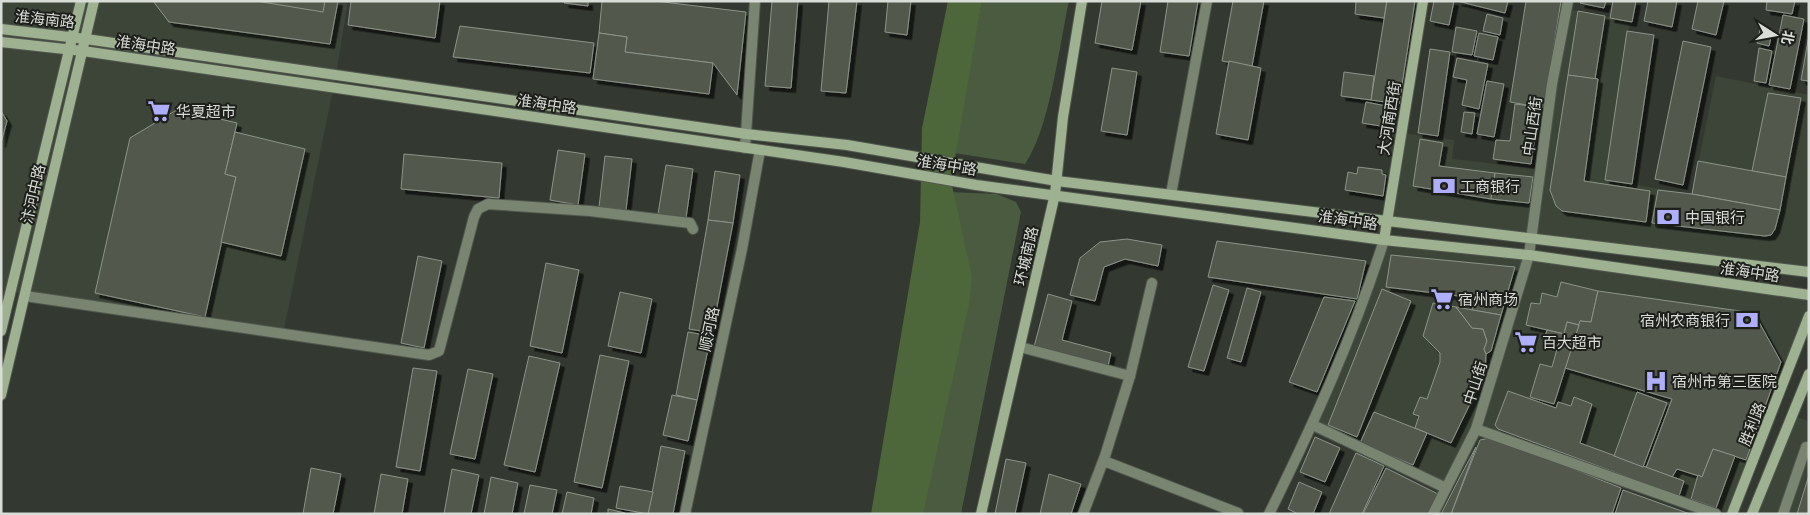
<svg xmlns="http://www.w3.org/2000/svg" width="1810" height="515" font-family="'IBM Plex Sans','Noto Sans SC',sans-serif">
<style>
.built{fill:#3d4538}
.green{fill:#4b5b40}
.water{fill:#4d673a}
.building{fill:#52584e;stroke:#8c9388;filter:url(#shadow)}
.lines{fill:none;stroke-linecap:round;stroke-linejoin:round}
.street-casing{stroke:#51574e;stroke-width:12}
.secondary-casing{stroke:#51574e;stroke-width:12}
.street{stroke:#798571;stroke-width:10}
.secondary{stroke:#9eb191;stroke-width:10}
.labels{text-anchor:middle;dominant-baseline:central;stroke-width:4;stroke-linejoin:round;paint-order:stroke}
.street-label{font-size:15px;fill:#d9ddd7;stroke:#1d1f1b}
.poi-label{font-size:15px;fill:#d9ddd7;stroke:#1d1f1b;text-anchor:start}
</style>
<defs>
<filter id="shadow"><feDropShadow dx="4.5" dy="4.5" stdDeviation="0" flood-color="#0009"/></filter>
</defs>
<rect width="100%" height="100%" fill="#333930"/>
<g class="built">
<path d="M1 1H348L336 75 283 334 25 296 12 290 1 331Z"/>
<path d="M1566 9 1630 21 1605 180 1692 194 1716 76 1809 95V272L1388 220 1402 133 1454 140 1452 159 1541 169Z"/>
<path d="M1384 240 1809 295V316L1732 514H1716L1476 429 1446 488 1313 425Z"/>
<path d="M1792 416 1809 421V514H1751Z"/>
</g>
<g class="green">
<path d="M982 1H1069C1059 46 1050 128 1025 164L954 153Z"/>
<path d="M949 192 997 194 1016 202 1021 212 961 514H917Z"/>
</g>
<path class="water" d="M948 1H982L951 181 972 277 969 304 923 514H871L920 222 922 128Z"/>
<g class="building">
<path d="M153 1H338L330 44 169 22Z"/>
<path d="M256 1H325L323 12Z"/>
<path d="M351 1H440L435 38 348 25Z"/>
<path d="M565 1H588V6L564 3Z"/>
<path d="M602 1H655L746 12 737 95 713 63 625 52 627 37 599 33Z"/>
<path d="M772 1H798L791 88 765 86Z"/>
<path d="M829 1H857L846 93 821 91Z"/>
<path d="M888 1H911L907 35 885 32Z"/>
<path d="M1102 1H1141L1132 50 1095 43Z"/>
<path d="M1168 1H1198L1189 56 1160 52Z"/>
<path d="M1233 1H1264L1252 66 1222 61Z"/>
<path d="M1356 1H1387L1384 18 1355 14Z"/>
<path d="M1387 1H1415L1399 104 1371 100Z"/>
<path d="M1434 1H1454L1449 25 1430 21Z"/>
<path d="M1457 1H1508L1505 13Z"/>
<path d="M1526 1H1561L1544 108 1510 102Z"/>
<path d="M1581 1H1606L1604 8 1580 3Z"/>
<path d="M1613 1H1636L1632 22 1610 18Z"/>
<path d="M1648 1H1677L1672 27 1644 21Z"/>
<path d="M1698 1H1724L1716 35 1692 29Z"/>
<path d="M1767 1H1795L1792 14 1766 10Z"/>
<path d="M1578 11 1605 16 1595 79 1568 75Z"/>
<path d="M1487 14 1503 18 1500 35 1483 31Z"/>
<path d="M1783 15 1804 19 1790 89 1769 85Z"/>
<path d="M460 26 594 43 590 73 453 57Z"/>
<path d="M1456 27 1477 31 1472 55 1452 52Z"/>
<path d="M1760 30 1772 33 1769 46 1757 43Z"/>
<path d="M1627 31 1654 35 1632 184 1605 180Z"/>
<path d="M599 33 627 37 625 52 713 63 709 94 593 79Z"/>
<path d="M1479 33 1498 37 1493 60 1474 56Z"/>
<path d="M1809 35V81L1801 80Z"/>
<path d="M1683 41 1711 47 1683 185 1655 179Z"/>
<path d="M1759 48 1772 51 1766 83 1754 81Z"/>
<path d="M1430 49 1450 52 1438 136 1418 133Z"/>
<path d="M1457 58 1488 64 1479 109 1462 105 1467 80 1453 77Z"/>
<path d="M1229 61 1261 68 1248 140 1216 134Z"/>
<path d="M1112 68 1137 72 1127 135 1101 131Z"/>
<path d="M1344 72 1374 76 1371 100 1341 96Z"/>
<path d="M1568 75 1598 79 1584 181 1650 191 1646 222 1562 211 1556 206 1550 190Z"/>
<path d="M1487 81 1504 84 1494 137 1477 134Z"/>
<path d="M1768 93 1801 98 1786 177 1752 171Z"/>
<path d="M1366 102 1391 107 1387 127 1362 123Z"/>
<path d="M1515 104 1539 107 1531 164 1493 159 1496 140 1510 141Z"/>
<path d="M178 109 237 123 225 174 236 177 205 317 95 293 130 138Z"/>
<path d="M1 111 7 121 1 143Z"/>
<path d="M1464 112 1475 113 1472 134 1461 132Z"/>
<path d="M235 132 305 149 281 256 221 242 236 177 225 174Z"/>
<path d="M1420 139 1443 143 1439 166 1495 173 1491 199 1413 186Z"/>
<path d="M558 150 585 154 578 205 550 200Z"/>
<path d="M404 154 502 163 499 198 401 189Z"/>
<path d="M605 156 632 159 626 210 599 207Z"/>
<path d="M1698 161 1786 177 1780 210 1692 194Z"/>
<path d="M666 165 693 169 686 218 658 214Z"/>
<path d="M1358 167 1382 170V174L1386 175 1383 196 1345 190 1348 172 1357 174Z"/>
<path d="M715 171 740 175 733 223 708 220Z"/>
<path d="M1495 173 1533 177 1529 203 1491 199Z"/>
<path d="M1658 190 1692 194 1780 210 1775 229 1771 235 1765 236 1652 223Z"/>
<path d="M708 220 733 223 712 333 689 329Z"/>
<path d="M1127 239 1162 245 1158 266 1125 259 1104 267 1095 301 1070 295 1080 258 1100 242Z"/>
<path d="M1217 241 1366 261 1357 299 1208 277Z"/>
<path d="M1391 255 1515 267 1501 315 1472 310 1475 298 1386 287Z"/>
<path d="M418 256 442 261 424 348 401 343Z"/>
<path d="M546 263 579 270 562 353 530 346Z"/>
<path d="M1561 282 1598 291 1591 322 1580 321 1579 325 1567 322 1564 334 1526 325 1531 303 1540 304 1542 293 1557 297Z"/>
<path d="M1213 285 1229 290 1204 371 1188 367Z"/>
<path d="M1247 288 1261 292 1241 362 1227 358Z"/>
<path d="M1382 289 1411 301 1357 437 1328 425Z"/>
<path d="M1598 291 1754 313 1781 362 1746 460 1713 449 1702 477 1677 469 1672 477 1646 468 1672 399 1565 368 1580 321 1591 322Z"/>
<path d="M620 292 652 299 641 353 608 346Z"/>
<path d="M1048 294 1072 301 1062 340 1111 353 1108 366 1034 347Z"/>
<path d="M1324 297 1355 301 1317 392 1289 382Z"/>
<path d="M1433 303 1456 307 1472 328 1483 329 1487 341 1484 349 1486 354 1485 373 1451 443 1415 428 1419 416 1413 414 1420 397 1427 399 1440 362V353L1423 336Z"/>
<path d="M1456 307 1501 315 1491 351 1486 354 1484 349 1487 341 1483 329 1472 328Z"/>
<path d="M1567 322 1579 325 1554 404 1530 397 1540 364 1552 367 1559 342 1545 337 1547 330 1564 334Z"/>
<path d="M688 332 711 336 697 400 676 395Z"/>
<path d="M600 355 629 361 602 488 574 482Z"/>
<path d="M529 356 560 363 535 472 504 465Z"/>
<path d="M413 368 437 371 420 471 396 467Z"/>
<path d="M468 369 493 374 475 459 450 454Z"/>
<path d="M1508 391 1556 408 1558 402 1571 406 1574 397 1592 404 1580 443 1684 481 1679 496 1498 429 1495 425Z"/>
<path d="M1637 392 1667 403 1643 467 1614 456Z"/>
<path d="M672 395 697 400 688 441 663 435Z"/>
<path d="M1374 412 1427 433 1413 465 1360 443Z"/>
<path d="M1315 437 1340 448 1325 482 1300 472Z"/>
<path d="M1489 438 1503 441 1621 488 1612 514H1451L1480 440Z"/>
<path d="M661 446 685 451 673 514H648Z"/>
<path d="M1476 447 1451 514H1441L1462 473Z"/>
<path d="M1713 449 1735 456 1716 508 1691 499 1698 475 1702 477Z"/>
<path d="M1356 453 1384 466 1362 514H1329Z"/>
<path d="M1006 459 1026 463 1015 514H995Z"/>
<path d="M311 468 341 474 333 514H303Z"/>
<path d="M1386 468 1438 494 1428 514H1363Z"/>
<path d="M452 469 479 475 471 514H444Z"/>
<path d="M381 474 408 479 402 514H374Z"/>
<path d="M1049 474 1081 484 1071 514H1040Z"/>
<path d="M1809 475V514H1797Z"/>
<path d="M491 477 518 483 512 514H484Z"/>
<path d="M1299 482 1322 492 1313 514H1298L1288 509Z"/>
<path d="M530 485 557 490 552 514H524Z"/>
<path d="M620 486 653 492 648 514 616 508Z"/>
<path d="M1623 490 1690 514H1615Z"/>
<path d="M567 492 594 498 591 514H562Z"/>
<path d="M608 509 625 513V514H608Z"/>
</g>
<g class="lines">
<defs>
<g id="street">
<path d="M745 148 755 1"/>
<path d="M1171 194 1207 1"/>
<path d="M25 296 429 355 439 351 474 217 478 209 488 204 590 211 690 223 693 229"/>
<path d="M1020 347 1130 376 1105 456 1083 514"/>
<path d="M1130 376 1152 283"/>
<path d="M1313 425 1446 488"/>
<path d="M1476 429 1716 514"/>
<path d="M1104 461 1238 513"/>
<path d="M685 514 742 249 760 150"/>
<path d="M1269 514C1313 425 1354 335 1384 240"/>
<path d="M1433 514 1476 429 1529 255 1552 84 1568 1"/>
<path d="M1783 514 1806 447 1809 448"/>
</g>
<g id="secondary">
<path d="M1 29 86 39 746 134 847 145 1057 181 1809 272"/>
<path d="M1 42 83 51 844 162 976 185 1384 240 1529 255 1809 295"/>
<path d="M1384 240 1423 1"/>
<path d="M1 331 81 1"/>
<path d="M1 395 94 1"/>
<path d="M981 514 1055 194 1063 117 1082 1"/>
<path d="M1732 514 1809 316"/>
<path d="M1752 514 1809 374"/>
</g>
</defs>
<use href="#street" class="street-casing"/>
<use href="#secondary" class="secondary-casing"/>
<use href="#street" class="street"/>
<use href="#secondary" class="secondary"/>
</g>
<defs>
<symbol id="supermarket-bare" viewBox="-9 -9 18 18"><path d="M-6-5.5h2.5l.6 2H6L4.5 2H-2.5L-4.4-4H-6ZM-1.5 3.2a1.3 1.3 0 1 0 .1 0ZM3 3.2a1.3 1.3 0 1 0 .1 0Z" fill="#aeaefb" stroke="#1d1f1b" stroke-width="2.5" paint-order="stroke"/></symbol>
<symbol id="bank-bare" viewBox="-9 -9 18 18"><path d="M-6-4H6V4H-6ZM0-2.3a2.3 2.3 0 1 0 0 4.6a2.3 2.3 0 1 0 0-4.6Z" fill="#aeaefb" stroke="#1d1f1b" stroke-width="2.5" paint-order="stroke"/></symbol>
<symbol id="hospital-bare" viewBox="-9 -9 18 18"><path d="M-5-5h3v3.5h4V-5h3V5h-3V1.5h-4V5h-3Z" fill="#aeaefb" stroke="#1d1f1b" stroke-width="2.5" paint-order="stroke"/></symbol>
</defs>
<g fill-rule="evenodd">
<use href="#supermarket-bare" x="143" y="95" width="32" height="32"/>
<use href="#bank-bare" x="1428" y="170" width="32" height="32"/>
<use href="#bank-bare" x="1652" y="201" width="32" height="32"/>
<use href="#supermarket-bare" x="1426" y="283" width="32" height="32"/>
<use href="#bank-bare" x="1731" y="304" width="32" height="32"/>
<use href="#supermarket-bare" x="1510" y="326" width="32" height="32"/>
<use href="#hospital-bare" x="1640" y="365" width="32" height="32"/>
</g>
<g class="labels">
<g class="street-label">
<text transform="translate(45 19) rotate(6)">淮海南路</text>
<text transform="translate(146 45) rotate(8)">淮海中路</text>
<text transform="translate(547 104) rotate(8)">淮海中路</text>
<text transform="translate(1389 118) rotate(-81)">大河南西街</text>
<text transform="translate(1532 126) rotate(-82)">中山西街</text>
<text transform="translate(947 165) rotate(9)">淮海中路</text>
<text transform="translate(33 194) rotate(-77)">汴河中路</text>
<text transform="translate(1348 220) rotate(8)">淮海中路</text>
<text transform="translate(1026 256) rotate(-77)">环城南路</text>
<text transform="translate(1750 272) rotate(8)">淮海中路</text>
<text transform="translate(709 329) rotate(-78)">顺河路</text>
<text transform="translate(1475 383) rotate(-72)">中山街</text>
<text transform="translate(1752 424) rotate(-68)">胜利路</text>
</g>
<g class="poi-label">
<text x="176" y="111">华夏超市</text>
<text x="1460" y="186">工商银行</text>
<text x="1685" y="217">中国银行</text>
<text x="1458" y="299">宿州商场</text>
<text x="1730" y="320" text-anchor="end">宿州农商银行</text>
<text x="1542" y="342">百大超市</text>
<text x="1672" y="381">宿州市第三医院</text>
</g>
</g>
<rect width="1810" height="515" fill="none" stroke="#d9ddd7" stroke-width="5"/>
<g transform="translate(1775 35) rotate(101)" stroke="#1d1f1b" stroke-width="4" paint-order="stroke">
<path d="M0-4L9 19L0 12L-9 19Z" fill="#d9ddd7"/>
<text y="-8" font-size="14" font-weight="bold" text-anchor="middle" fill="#d9ddd7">北</text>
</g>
</svg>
